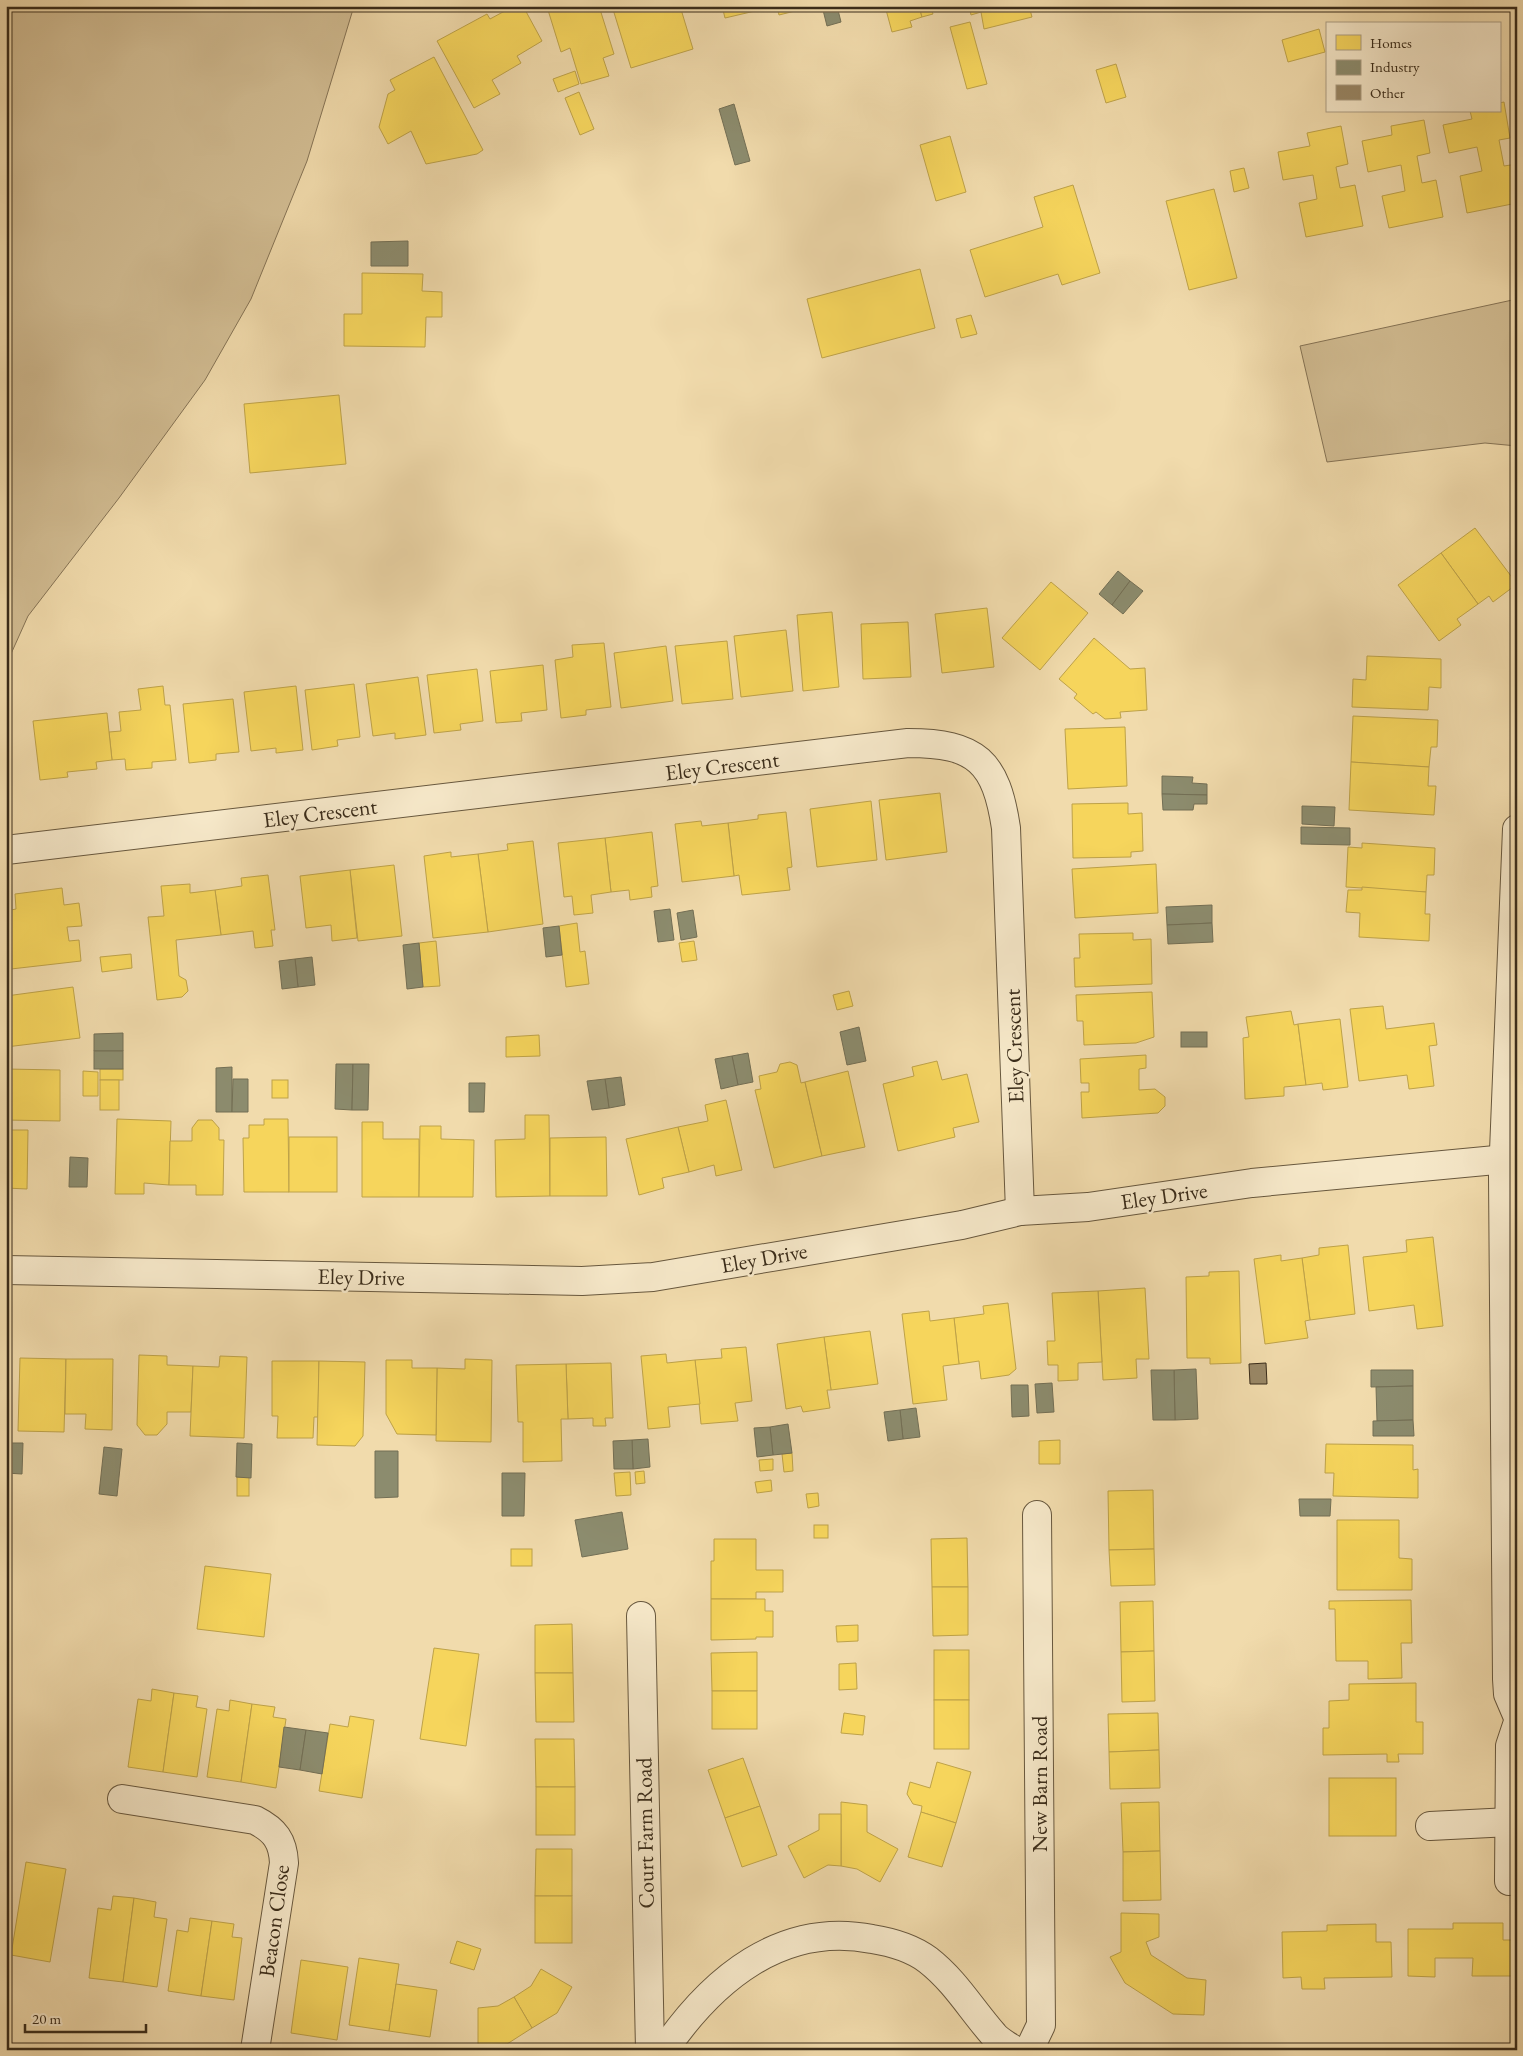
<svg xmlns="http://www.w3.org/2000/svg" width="1523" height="2056" font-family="'EB Garamond',serif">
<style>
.green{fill:#d2bd93;stroke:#867456}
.homes{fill:#f6d55c;stroke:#bea248}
.industry{fill:#8c8c6e;stroke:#736f55}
.building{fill:#998766;stroke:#3a2c1a}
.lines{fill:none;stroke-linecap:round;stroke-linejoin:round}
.minor-casing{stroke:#68583e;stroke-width:30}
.minor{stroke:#f6e8c9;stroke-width:28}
.labels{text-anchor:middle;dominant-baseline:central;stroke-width:5;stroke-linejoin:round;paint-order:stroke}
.street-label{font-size:22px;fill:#3a2c1a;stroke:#f6e8c9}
</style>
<rect width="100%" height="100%" fill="#f1dbac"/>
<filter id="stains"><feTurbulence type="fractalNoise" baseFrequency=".004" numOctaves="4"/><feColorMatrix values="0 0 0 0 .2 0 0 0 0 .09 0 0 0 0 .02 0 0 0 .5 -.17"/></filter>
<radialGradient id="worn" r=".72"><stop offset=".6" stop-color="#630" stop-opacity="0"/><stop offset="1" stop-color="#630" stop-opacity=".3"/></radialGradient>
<g class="green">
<path d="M6 6H354L307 161 251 299 205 380 119 498 28 616 6 665Z"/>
<path d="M1517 299V446L1485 443 1327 462 1300 346Z"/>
</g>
<g class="homes">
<path d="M514 6H523L542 41 517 56 521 63 492 80 500 94 474 108 437 41 487 14 490 19Z"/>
<path d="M558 6H599L614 54 603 58 609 76 581 84 570 48 561 52 548 10Z"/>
<path d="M612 6H680L693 49 631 68Z"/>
<path d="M722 6H754L755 11 725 18Z"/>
<path d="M777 6H798L799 10 779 15Z"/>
<path d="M885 6H919L922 17 910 21 912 27 892 32Z"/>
<path d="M919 6H937L931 8 933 14 922 17Z"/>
<path d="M969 6H1029L1032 17 984 29 981 12 971 15Z"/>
<path d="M970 22 987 84 967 89 950 27Z"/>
<path d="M1319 29 1325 52 1288 62 1282 40Z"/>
<path d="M434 57 483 150 477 154 426 164 411 131 388 144 379 127 388 94 395 90 390 80Z"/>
<path d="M1116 64 1126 97 1106 103 1096 70Z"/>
<path d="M575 71 579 84 558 92 553 79Z"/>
<path d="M579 92 594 129 580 135 565 98Z"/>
<path d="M1504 102 1510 138 1499 140 1504 166 1517 164V203L1467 213 1460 176 1482 171 1477 147 1449 153 1443 125 1472 119 1470 111H1499V103Z"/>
<path d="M1424 120 1430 153 1417 156 1422 183 1436 180 1443 217 1389 228 1382 196 1405 191 1401 165 1368 172 1362 141 1392 135 1391 126Z"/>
<path d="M1341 126 1348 164 1336 167 1340 188 1355 185 1363 226 1306 237 1299 203 1317 199 1313 175 1283 180 1278 152 1310 146 1307 133Z"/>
<path d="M950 136 966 192 936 201 920 145Z"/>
<path d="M1244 168 1249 188 1234 192 1230 171Z"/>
<path d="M1073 185 1100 273 1062 285 1058 274 985 297 970 250 1043 227 1034 197Z"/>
<path d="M1214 189 1237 278 1189 290 1166 201Z"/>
<path d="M920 269 935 328 822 358 807 299Z"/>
<path d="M362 273 423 274 422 291 442 292V317H426L425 347 344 346V314H362Z"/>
<path d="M971 315 977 334 961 338 956 319Z"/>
<path d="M339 395 346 464 250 473 244 404Z"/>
<path d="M1475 528 1517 584 1493 602 1489 596 1478 604 1441 553Z"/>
<path d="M1441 553 1478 604 1457 619 1461 625 1439 641 1398 585Z"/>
<path d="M1051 582 1088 613 1040 670 1002 638Z"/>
<path d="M987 608 994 667 942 673 935 614Z"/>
<path d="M832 612 839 687 803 691 797 615Z"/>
<path d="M908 622 911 677 863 679 861 624Z"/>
<path d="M786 630 793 691 741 697 734 636Z"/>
<path d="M1094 638 1130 669 1145 668 1147 710 1120 712 1121 718 1105 719 1096 712 1093 714 1074 698 1077 694 1059 679Z"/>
<path d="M727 641 733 699 682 704 675 646Z"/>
<path d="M604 643 611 707 586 710V715L561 718 555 660 573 657 572 645Z"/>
<path d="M666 646 673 701 621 708 614 653Z"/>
<path d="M1367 656 1441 659V688L1429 687 1428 710 1352 707 1353 679 1366 680Z"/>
<path d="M543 665 547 710 521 713 522 721 496 723 490 671Z"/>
<path d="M477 669 483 721 460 724 461 730 434 733 427 675Z"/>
<path d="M418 677 426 735 395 739V733L373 736 366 684Z"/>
<path d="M354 684 360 737 337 740 338 746 312 750 305 690Z"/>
<path d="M163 686 165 705H170L176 760 152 762V768L126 770 125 759 112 760 109 732 121 731 119 712 141 710 138 689Z"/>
<path d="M296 686 303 750 276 753V748L251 751 244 692Z"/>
<path d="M233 699 239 752 216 754V760L189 763 183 704Z"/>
<path d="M107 713 112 760 96 762 97 769 67 772 68 777 40 780 33 721Z"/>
<path d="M1353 716 1438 720 1437 747H1431L1429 767 1351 762Z"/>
<path d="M1125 727 1127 786 1068 789 1065 729Z"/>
<path d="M1351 762 1429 767 1428 786H1436L1434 815 1349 810Z"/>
<path d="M940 793 947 852 886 860 879 800Z"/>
<path d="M871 801 877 860 817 867 810 809Z"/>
<path d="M1128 803V814L1142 813 1143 851 1131 852V857L1073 858 1072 804Z"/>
<path d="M786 812 792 867 787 868 790 890 742 895 739 875 734 876 728 823 758 819V815Z"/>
<path d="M701 821 702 826 728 823 734 876 682 882 675 824Z"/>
<path d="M652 832 658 886 651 887 652 897 630 900 629 890 611 892 605 838Z"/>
<path d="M605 838 611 892 591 895 593 913 574 915 572 896 564 897 558 843Z"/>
<path d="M533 841 543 924 488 932 478 854 508 850 507 844Z"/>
<path d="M1362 843 1435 848 1434 875H1427L1426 892 1346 887 1348 847 1362 848Z"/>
<path d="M451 852V857L478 854 488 932 433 938 424 856Z"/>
<path d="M1156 864 1158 913 1075 918 1072 869Z"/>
<path d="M394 865 402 936 358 941 350 870Z"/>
<path d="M350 870 357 938 332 941 331 925 306 928 300 876Z"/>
<path d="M268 875 275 930H271L273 946 255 948 253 931 221 935 215 890 242 886 241 878Z"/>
<path d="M190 884V893L215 890 221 935 176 940 179 976 186 980 188 991 182 997 157 1000 148 917 164 916 161 886Z"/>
<path d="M1362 887 1426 892 1425 914H1430L1429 941 1359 937 1360 913 1346 912 1348 890H1362Z"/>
<path d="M62 888 64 905 79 903 82 926 67 927 69 941 79 940 81 961 11 969 6 911 16 909 15 894Z"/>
<path d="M577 923 580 952 585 951 589 984 566 987 559 926Z"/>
<path d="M1133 933V940L1151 939 1152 984 1075 987 1074 958H1080L1079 934Z"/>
<path d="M436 941 440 986 423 987 419 943Z"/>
<path d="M694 941 697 960 682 962 679 943Z"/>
<path d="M131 954 132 968 102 972 100 957Z"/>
<path d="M73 987 80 1038 6 1047V996Z"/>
<path d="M849 991 853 1006 837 1010 833 995Z"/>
<path d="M1152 992 1154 1037 1136 1043 1084 1045 1083 1021H1077L1076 995Z"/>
<path d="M1383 1006 1386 1029 1434 1023 1437 1045 1429 1046 1434 1086 1409 1089 1407 1075 1359 1081 1350 1009Z"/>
<path d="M1291 1011 1294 1025 1298 1024 1306 1085 1284 1087V1096L1245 1099 1243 1038 1249 1037 1246 1017Z"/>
<path d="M1340 1019 1348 1087 1323 1090 1322 1083 1306 1085 1298 1024Z"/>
<path d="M539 1035 540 1056 506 1057V1037Z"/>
<path d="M1146 1055V1068L1139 1069V1090L1155 1089 1165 1097V1106L1158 1113 1082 1118 1081 1092H1089V1083H1081L1080 1059Z"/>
<path d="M937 1061 942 1080 967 1074 979 1122 953 1128 955 1137 898 1151 883 1084 914 1076 912 1067Z"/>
<path d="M790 1062 797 1065 801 1083 805 1082 822 1156 774 1168 755 1090 761 1089 759 1076 777 1072 780 1064Z"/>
<path d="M6 1069 60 1070V1121L6 1120Z"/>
<rect x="100" y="1069" width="23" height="11"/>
<path d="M83 1071 98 1072V1096H83Z"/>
<path d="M848 1071 865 1147 822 1156 805 1082Z"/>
<rect x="100" y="1080" width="19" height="30"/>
<rect x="272" y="1080" width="16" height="18"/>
<path d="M726 1100 742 1170 716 1176 714 1165 689 1172 678 1127 708 1121 705 1105Z"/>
<path d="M525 1115H549L550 1196 496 1197 495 1140 525 1139Z"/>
<path d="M117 1119 171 1121 169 1185 144 1183V1194H115Z"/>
<path d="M264 1119H288L289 1192H244L243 1138H249V1125H264Z"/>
<path d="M198 1120H212L219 1128V1140H224L223 1195H196V1185H169L170 1141H192V1128Z"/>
<path d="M362 1122H383V1139H419V1197H362Z"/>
<path d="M420 1126H441V1139L474 1140 473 1197H419Z"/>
<path d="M678 1127 689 1172 662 1178 664 1188 639 1195 626 1139Z"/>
<path d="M6 1130H28L27 1189 6 1188Z"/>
<rect x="289" y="1137" width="48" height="55"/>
<path d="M606 1137 607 1196H550V1138Z"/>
<path d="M1433 1237 1443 1326 1417 1329 1414 1305 1369 1311 1363 1257 1407 1252 1406 1240Z"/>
<path d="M1348 1245 1355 1314 1310 1320 1302 1258 1319 1255V1248Z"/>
<path d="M1281 1255V1261L1302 1258 1310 1320 1305 1321 1308 1338 1265 1344 1254 1259Z"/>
<path d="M1239 1271 1241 1363 1210 1364V1358H1187L1186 1277 1209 1276V1272Z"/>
<path d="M1145 1288 1149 1359H1136L1137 1378 1103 1380 1098 1291Z"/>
<path d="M1098 1291 1102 1362 1078 1363V1380L1058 1381V1365H1048L1047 1341H1055L1052 1293Z"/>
<path d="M1008 1303 1016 1369 1009 1375 981 1379 979 1361 959 1364 954 1318 984 1314 983 1306Z"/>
<path d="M929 1311 930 1321 954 1318 959 1364 943 1366 947 1400 913 1404 902 1314Z"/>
<path d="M870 1331 878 1384 831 1390 824 1337Z"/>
<path d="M824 1337 831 1390H827L830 1408 803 1412 801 1406 786 1409 777 1344Z"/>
<path d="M746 1347 752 1401 735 1403 738 1421 701 1424 695 1360 722 1358 721 1349Z"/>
<path d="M666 1354 667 1363 695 1360 700 1404 668 1407 670 1427 648 1429 641 1356Z"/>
<path d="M139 1355 167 1356V1365L193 1366 191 1412H167V1424L157 1435H145L137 1425Z"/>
<path d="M220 1356 247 1357 244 1438 190 1436 193 1366 219 1367Z"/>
<path d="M20 1358 66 1359 64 1432 18 1431Z"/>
<path d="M66 1359H113L112 1430 85 1429 86 1414H65Z"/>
<path d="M465 1359 492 1360 491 1442 436 1441 437 1368 465 1369Z"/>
<path d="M386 1360H412V1368H437L436 1435 397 1434 386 1414Z"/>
<path d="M272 1361H319L318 1417H314L313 1438H277L278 1416H272Z"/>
<path d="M319 1361 365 1362 363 1436 355 1446 317 1445Z"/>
<path d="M611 1363 613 1418H605L606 1426H593V1418L568 1419 566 1364Z"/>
<path d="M566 1364 568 1419H561L562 1461 523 1462V1422H518L516 1365Z"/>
<path d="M1060 1440V1464H1039V1441Z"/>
<path d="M1326 1444 1413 1445V1470L1418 1469V1498L1333 1496 1334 1473H1325Z"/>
<path d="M792 1453 793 1471 784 1472 782 1454Z"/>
<path d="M773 1459V1470L760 1471 759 1460Z"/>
<path d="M644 1471 645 1483 636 1484 635 1472Z"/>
<path d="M630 1472 631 1495 616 1496 614 1473Z"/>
<rect x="237" y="1477" width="12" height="19"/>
<path d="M771 1480 772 1491 757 1493 755 1482Z"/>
<path d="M1153 1490 1154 1549 1109 1550 1108 1491Z"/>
<path d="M818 1493 819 1506 808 1508 806 1494Z"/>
<path d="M1337 1520H1399V1558L1412 1559V1590H1337Z"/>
<rect x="814" y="1525" width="14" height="13"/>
<path d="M967 1538 968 1587H932L931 1539Z"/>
<path d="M714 1539H756V1570H783V1592H756V1599H711V1561H714Z"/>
<rect x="511" y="1549" width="21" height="17"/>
<path d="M1154 1549 1155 1585 1111 1586 1109 1550Z"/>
<path d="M205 1566 271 1574 264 1637 197 1629Z"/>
<path d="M932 1587H968V1635L933 1636Z"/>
<path d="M711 1599H765V1611H773V1637H756V1639L711 1640Z"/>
<path d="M1411 1600 1412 1643H1401L1402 1678 1368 1679V1661H1336L1335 1609H1329V1601Z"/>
<path d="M1153 1601 1154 1651 1121 1652 1120 1602Z"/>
<path d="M572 1624 573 1673H535V1625Z"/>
<path d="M858 1625V1641L837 1642 836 1626Z"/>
<path d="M434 1648 479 1654 466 1746 420 1739Z"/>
<rect x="934" y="1650" width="35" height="50"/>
<path d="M1154 1651 1155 1701 1122 1702 1121 1652Z"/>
<path d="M757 1652V1691H712L711 1653Z"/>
<path d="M856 1663 857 1689 839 1690V1664Z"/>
<path d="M535 1673H573L574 1722H536Z"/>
<path d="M1416 1683V1722H1423V1754H1398L1399 1762H1387V1754L1323 1755V1728H1329V1701L1349 1700V1684Z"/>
<path d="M152 1689 174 1693 163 1772 128 1767 138 1699 151 1701Z"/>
<rect x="712" y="1691" width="45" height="38"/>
<path d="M174 1693 198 1696 196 1707 207 1709 197 1777 163 1772Z"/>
<path d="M230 1700 252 1704 241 1782 207 1777 217 1709 229 1711Z"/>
<rect x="934" y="1700" width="35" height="49"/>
<path d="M252 1704 275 1707 273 1717 286 1719 276 1788 241 1782Z"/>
<path d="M844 1713 865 1716 863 1735 841 1733Z"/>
<path d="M1158 1713 1159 1750 1109 1752 1108 1714Z"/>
<path d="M350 1716 374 1720 362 1798 319 1791 330 1724 348 1727Z"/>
<path d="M535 1739H574L575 1787H536Z"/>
<path d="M1159 1750 1160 1788 1110 1789 1109 1752Z"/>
<path d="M743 1758 760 1806 725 1818 708 1770Z"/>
<path d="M937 1762 971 1772 956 1823 921 1812 922 1806 913 1804 907 1794 910 1782 930 1788Z"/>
<rect x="1329" y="1778" width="67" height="58"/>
<rect x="536" y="1787" width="39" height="48"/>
<path d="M841 1802 867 1805V1832L898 1849 880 1882 857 1869 841 1866Z"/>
<path d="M1159 1802 1160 1851 1123 1852 1121 1803Z"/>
<path d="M760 1806 777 1855 742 1867 725 1818Z"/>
<path d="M921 1812 956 1823 942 1867 908 1857Z"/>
<path d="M819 1814H841V1866L828 1865 804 1878 788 1846 819 1830Z"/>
<path d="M536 1849H572V1896H535Z"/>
<path d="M1160 1851 1161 1900 1123 1901V1852Z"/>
<path d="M26 1862 66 1869 50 1962 11 1955Z"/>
<path d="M113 1896 134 1898 123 1982 89 1978 98 1908 111 1910Z"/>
<rect x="535" y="1896" width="37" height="47"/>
<path d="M134 1898 156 1902 154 1917 167 1919 157 1987 123 1982Z"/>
<path d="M1121 1913 1159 1914V1937L1146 1942 1151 1955 1187 1978 1206 1980 1204 2015 1173 2014 1125 1983 1110 1957 1121 1952Z"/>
<path d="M190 1918 212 1921 201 1996 168 1991 177 1930 188 1932Z"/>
<path d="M212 1921 234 1924 232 1937 242 1938 234 2000 201 1996Z"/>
<path d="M1453 1923H1503V1940H1517V1976H1472L1473 1958H1435V1977L1408 1976V1929H1453Z"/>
<path d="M1376 1924V1942H1391L1392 1977 1324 1978 1325 1989H1302L1301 1977 1283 1978 1282 1932 1327 1931V1925Z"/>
<path d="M457 1941 481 1949 474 1970 450 1963Z"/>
<path d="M359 1958 399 1964 389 2031 349 2025Z"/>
<path d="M301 1960 348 1967 337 2040 291 2033Z"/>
<path d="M541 1969 572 1987 557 2013 532 2028 514 1997 531 1986Z"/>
<path d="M396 1984 437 1990 430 2037 389 2031Z"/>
<path d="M514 1997 532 2028 507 2044 478 2045V2008L498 2006Z"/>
</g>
<g class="industry">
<path d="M822 6H837L841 22 827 26Z"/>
<path d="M734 104 750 161 735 165 719 109Z"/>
<path d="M408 241V266H371V242Z"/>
<path d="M1118 571 1130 581 1112 605 1099 594Z"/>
<path d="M1130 581 1143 591 1123 614 1112 605Z"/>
<path d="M1162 776 1193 777 1192 783 1207 784V795L1162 794Z"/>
<path d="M1162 794 1207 795V804H1194L1193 810H1163Z"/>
<path d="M1302 806 1335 807 1334 826 1302 824Z"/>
<path d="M1301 827 1350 828V845L1301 844Z"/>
<path d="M1212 905V923L1167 925 1166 907Z"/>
<path d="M670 909 674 940 658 942 654 911Z"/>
<path d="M693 910 697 937 681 940 677 913Z"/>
<path d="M1212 923 1213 942 1168 944 1167 925Z"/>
<path d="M559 926 562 955 546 957 543 928Z"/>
<path d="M419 943 423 987 407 989 403 945Z"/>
<path d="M312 957 315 985 298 987 295 959Z"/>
<path d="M295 959 298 987 282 989 279 961Z"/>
<path d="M859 1027 866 1061 847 1065 840 1032Z"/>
<rect x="1181" y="1032" width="26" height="15"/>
<path d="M123 1033V1051H94V1034Z"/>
<rect x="94" y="1051" width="29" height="18"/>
<path d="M748 1053 753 1082 738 1085 732 1056Z"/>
<path d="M732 1056 738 1085 721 1089 715 1059Z"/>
<path d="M336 1064H353L352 1110 335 1109Z"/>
<path d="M353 1064H369L368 1110H352Z"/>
<path d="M232 1067V1112H216V1068Z"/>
<path d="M621 1077 625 1105 609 1108 605 1079Z"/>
<path d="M233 1079H248V1112H232Z"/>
<path d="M605 1079 609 1108 592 1110 587 1081Z"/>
<path d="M469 1083H485L484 1112H469Z"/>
<path d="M70 1157 88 1158 87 1187H69Z"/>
<path d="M1196 1369 1198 1419 1175 1420 1174 1370Z"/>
<path d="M1151 1370H1174L1175 1420H1153Z"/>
<path d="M1371 1370H1413V1386L1371 1387Z"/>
<path d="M1052 1383 1054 1412 1037 1413 1035 1384Z"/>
<path d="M1011 1385H1028L1029 1416 1012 1417Z"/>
<path d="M1413 1386V1420L1377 1421 1376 1387Z"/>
<path d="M916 1408 920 1437 903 1439 900 1410Z"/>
<path d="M900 1410 903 1439 888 1441 884 1412Z"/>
<path d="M1413 1420 1414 1436H1373V1421Z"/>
<path d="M788 1424 792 1453 773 1455 770 1427Z"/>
<path d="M770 1427 773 1455 757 1457 754 1428Z"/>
<path d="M648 1439 650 1467 633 1469 632 1440Z"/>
<path d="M632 1440 633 1469H614L613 1441Z"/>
<path d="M6 1443H23L22 1474 6 1473Z"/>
<path d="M237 1443 252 1444 251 1478 236 1477Z"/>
<path d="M104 1447 122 1449 117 1496 99 1494Z"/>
<path d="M375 1451H398V1497L375 1498Z"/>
<path d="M502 1473H525L524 1516H502Z"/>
<path d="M1299 1499H1331L1330 1516H1300Z"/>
<path d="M622 1512 628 1549 582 1557 575 1520Z"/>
<path d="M284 1727 306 1730 300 1770 279 1767Z"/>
<path d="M306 1730 328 1733 322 1774 300 1770Z"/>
</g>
<path class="building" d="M1266 1363 1267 1384H1250L1249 1364Z"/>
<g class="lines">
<defs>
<g id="minor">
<path d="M1517 829 1503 1176 1507 1679 1508 1694 1517 1715"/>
<path d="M6 850 908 743C977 743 996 762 1006 828L1020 1211"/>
<path d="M6 1270 582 1281 653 1277 962 1225 1020 1211 1088 1207 1252 1183 1517 1158"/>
<path d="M641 1616 650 2050"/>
<path d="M122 1799 255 1820C275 1830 283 1841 284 1863L255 2050"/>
<path d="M1430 1826 1510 1822"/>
<path d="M1509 1881 1510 1746 1517 1725"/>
<path d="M664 2050C712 1980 781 1921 872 1939 891 1942 912 1948 928 1960 955 1981 971 2009 993 2034 998 2041 1007 2045 1014 2050"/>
<path d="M1029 2050 1041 2025 1037 1515"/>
</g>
</defs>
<use href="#minor" class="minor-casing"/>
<use href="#minor" class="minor"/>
</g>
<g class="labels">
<g class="street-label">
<text transform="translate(722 766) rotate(-7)">Eley Crescent</text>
<text transform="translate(320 813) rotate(-7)">Eley Crescent</text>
<text transform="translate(1014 1046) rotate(-92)">Eley Crescent</text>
<text transform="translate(1164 1196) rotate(-8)">Eley Drive</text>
<text transform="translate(764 1258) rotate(-10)">Eley Drive</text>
<text transform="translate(361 1277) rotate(1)">Eley Drive</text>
<text transform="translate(1039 1784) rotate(-90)">New Barn Road</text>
<text transform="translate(645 1833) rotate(-91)">Court Farm Road</text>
<text transform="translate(274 1921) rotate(-82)">Beacon Close</text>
</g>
</g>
<rect width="1523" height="2056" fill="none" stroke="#f1dbac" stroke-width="25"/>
<rect x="8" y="8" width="1508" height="2041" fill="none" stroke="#3a2c1a" stroke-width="2.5"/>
<rect x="12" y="12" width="1498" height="2031" fill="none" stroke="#3a2c1a"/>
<rect x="1326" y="22" width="175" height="90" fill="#f6e8c9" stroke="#ab9d83"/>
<rect x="1336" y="35" width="25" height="15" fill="#f6d55c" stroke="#ab9d83"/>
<text x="1370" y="48" font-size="15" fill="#3a2c1a">Homes</text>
<rect x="1336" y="60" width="25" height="15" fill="#8c8c6e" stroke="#ab9d83"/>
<text x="1370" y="72" font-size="15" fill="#3a2c1a">Industry</text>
<rect x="1336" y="85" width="25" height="15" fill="#998766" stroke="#ab9d83"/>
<text x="1370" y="98" font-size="15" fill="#3a2c1a">Other</text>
<path d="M25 2024v8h121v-8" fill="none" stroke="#3a2c1a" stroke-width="2.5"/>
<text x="32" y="2024" font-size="15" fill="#3a2c1a" stroke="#f6e8c9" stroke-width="4" paint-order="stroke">20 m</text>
<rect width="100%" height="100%" filter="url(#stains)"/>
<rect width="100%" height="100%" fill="url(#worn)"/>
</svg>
